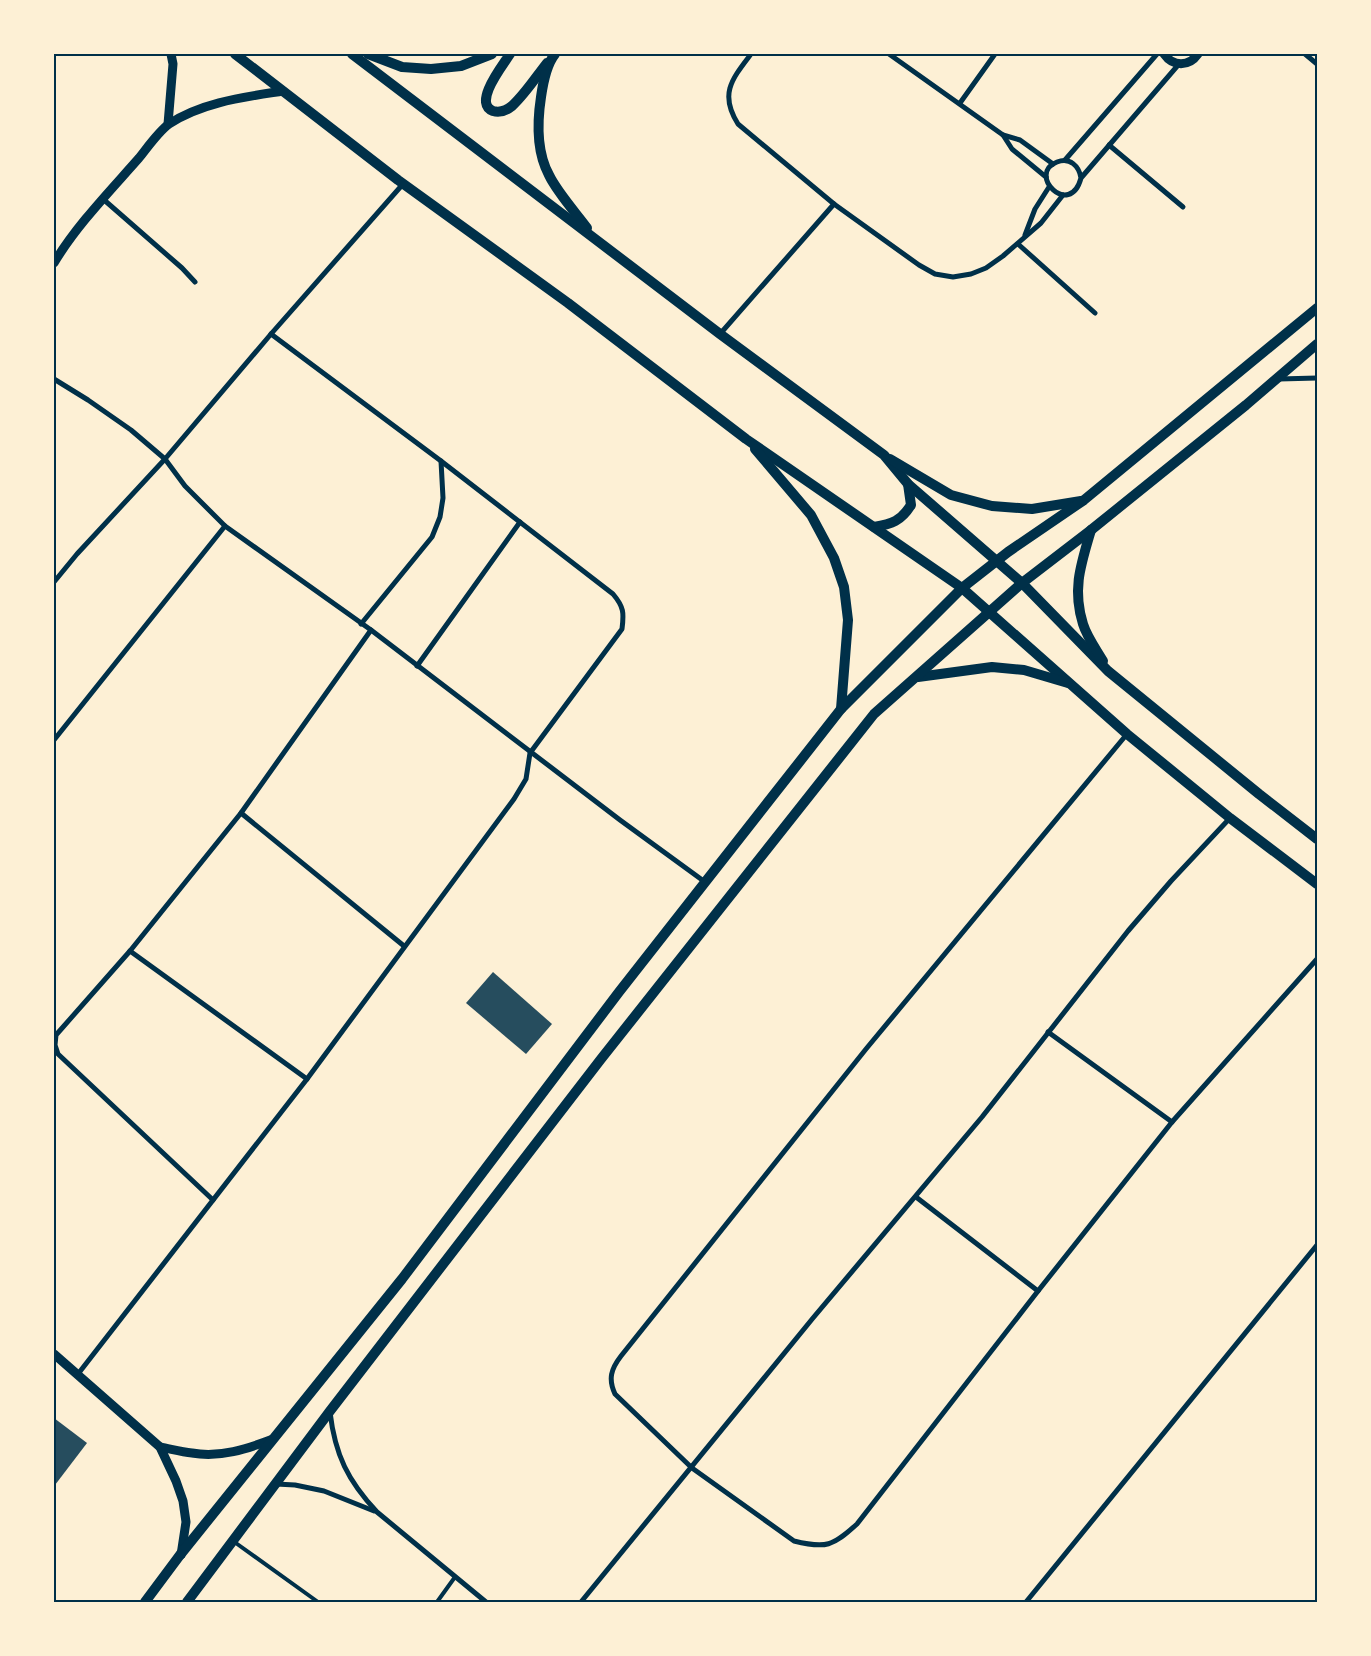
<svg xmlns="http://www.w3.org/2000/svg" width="1371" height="1656" font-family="Karla,sans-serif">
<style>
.building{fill:#264d5e}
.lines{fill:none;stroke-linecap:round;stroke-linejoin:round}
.service{stroke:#003049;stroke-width:4}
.minor{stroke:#003049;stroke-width:5}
.tertiary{stroke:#003049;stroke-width:9}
.secondary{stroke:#003049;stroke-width:10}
.neatline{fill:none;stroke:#003049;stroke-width:2}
</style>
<rect width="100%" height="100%" fill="#fdf0d5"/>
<g class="building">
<path d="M493 972 552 1024 526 1054 466 1003Z"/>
<path d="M54 1418 87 1443 55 1485 54 1484Z"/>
</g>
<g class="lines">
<g class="service">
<path d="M233 1541 318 1602"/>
<path d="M437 1602 455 1577"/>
</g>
<g class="minor">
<path d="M751 54C732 79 719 94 738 124L834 204 919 265 935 274 953 277 971 274 986 268 1003 256 1041 223 1063 195"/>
<path d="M889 54 1003 135 1012 149 1046 177"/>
<path d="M1305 54 1317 64"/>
<path d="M960 103 995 54"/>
<path d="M1003 135 1020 140 1053 164"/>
<path d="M1109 145 1183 207"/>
<path d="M1065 160 1157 54"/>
<path d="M1081 178C1079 166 1070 157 1057 162 1026 174 1070 219 1081 178L1179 64"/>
<path d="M103 199 182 268 195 282"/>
<path d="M1025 235 1035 209 1049 187"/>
<path d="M1018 244 1095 313"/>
<path d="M720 334 834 204"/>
<path d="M54 379 88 400 131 430 165 459 185 486 225 526 371 630 620 820 705 882"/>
<path d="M1279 379 1317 378"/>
<path d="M54 582 77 554 165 459 271 334 403 184"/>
<path d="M361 624 432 537 440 517 443 498 441 461"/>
<path d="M417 666 520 522"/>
<path d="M1127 734 866 1049 621 1356C611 1369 608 1379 615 1394L692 1468 794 1541C826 1549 833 1546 857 1524L1038 1291 1172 1122 1317 959"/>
<path d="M54 740 225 526"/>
<path d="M241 813 404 946"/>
<path d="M130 951 307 1079"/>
<path d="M1048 1032 1172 1122"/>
<path d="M916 1197 1038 1291"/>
<path d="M213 1200 58 1054 55 1045 56 1035 130 951 241 813 371 630"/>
<path d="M78 1374 307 1079 514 799 526 779 530 753 622 629C624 613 624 607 613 594L441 461 271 334"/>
<path d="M330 1412C335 1455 348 1481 377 1512L486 1602"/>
<path d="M276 1484 295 1485 324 1491 374 1511"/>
<path d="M581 1602 813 1318 982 1117 1128 931 1171 881 1230 818"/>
<path d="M1026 1602 1317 1245"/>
</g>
<g class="tertiary">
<path d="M1164 54C1173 67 1189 67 1198 54"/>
<path d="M168 124 173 64 171 54"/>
<path d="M54 263C76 226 110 191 139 158 147 148 159 131 169 124 202 102 245 97 283 91"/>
<path d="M54 1354 160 1447 176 1481 183 1501 186 1522 181 1555"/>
<path d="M160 1447C171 1449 181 1452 192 1453 220 1458 247 1449 273 1439"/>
</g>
<g class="secondary">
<path d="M235 54 398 180 568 303 746 439 962 588 1127 734 1230 818 1317 884"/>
<path d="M352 54 720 334 884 455 908 484 1022 583 1108 671 1259 794 1317 839"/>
<path d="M368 54 402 67 431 69 461 66 492 54"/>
<path d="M510 54C504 64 472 103 493 111 500 113 507 110 512 106 525 94 536 77 547 63"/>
<path d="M555 54C546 65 543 83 541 97 537 123 536 151 549 175 557 192 576 213 587 228"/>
<path d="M755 449 811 515 834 558 844 587 848 620 841 709"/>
<path d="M890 459 951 495 992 506 1032 509 1081 501"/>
<path d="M874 527C892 524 901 521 911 505L908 484"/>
<path d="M1091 530C1081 564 1072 589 1083 624 1087 637 1096 649 1103 661"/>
<path d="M918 677 992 667 1024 670 1068 683"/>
<path d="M145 1602 180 1555 402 1279 619 992 841 709 962 588 1008 552 1084 500 1317 308"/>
<path d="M187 1602 330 1411 601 1059 874 714 1022 583 1091 530 1246 405 1317 344"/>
</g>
</g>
<rect width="1371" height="1656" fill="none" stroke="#fdf0d5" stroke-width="110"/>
<rect x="55" y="55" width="1261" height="1546" class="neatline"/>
</svg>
